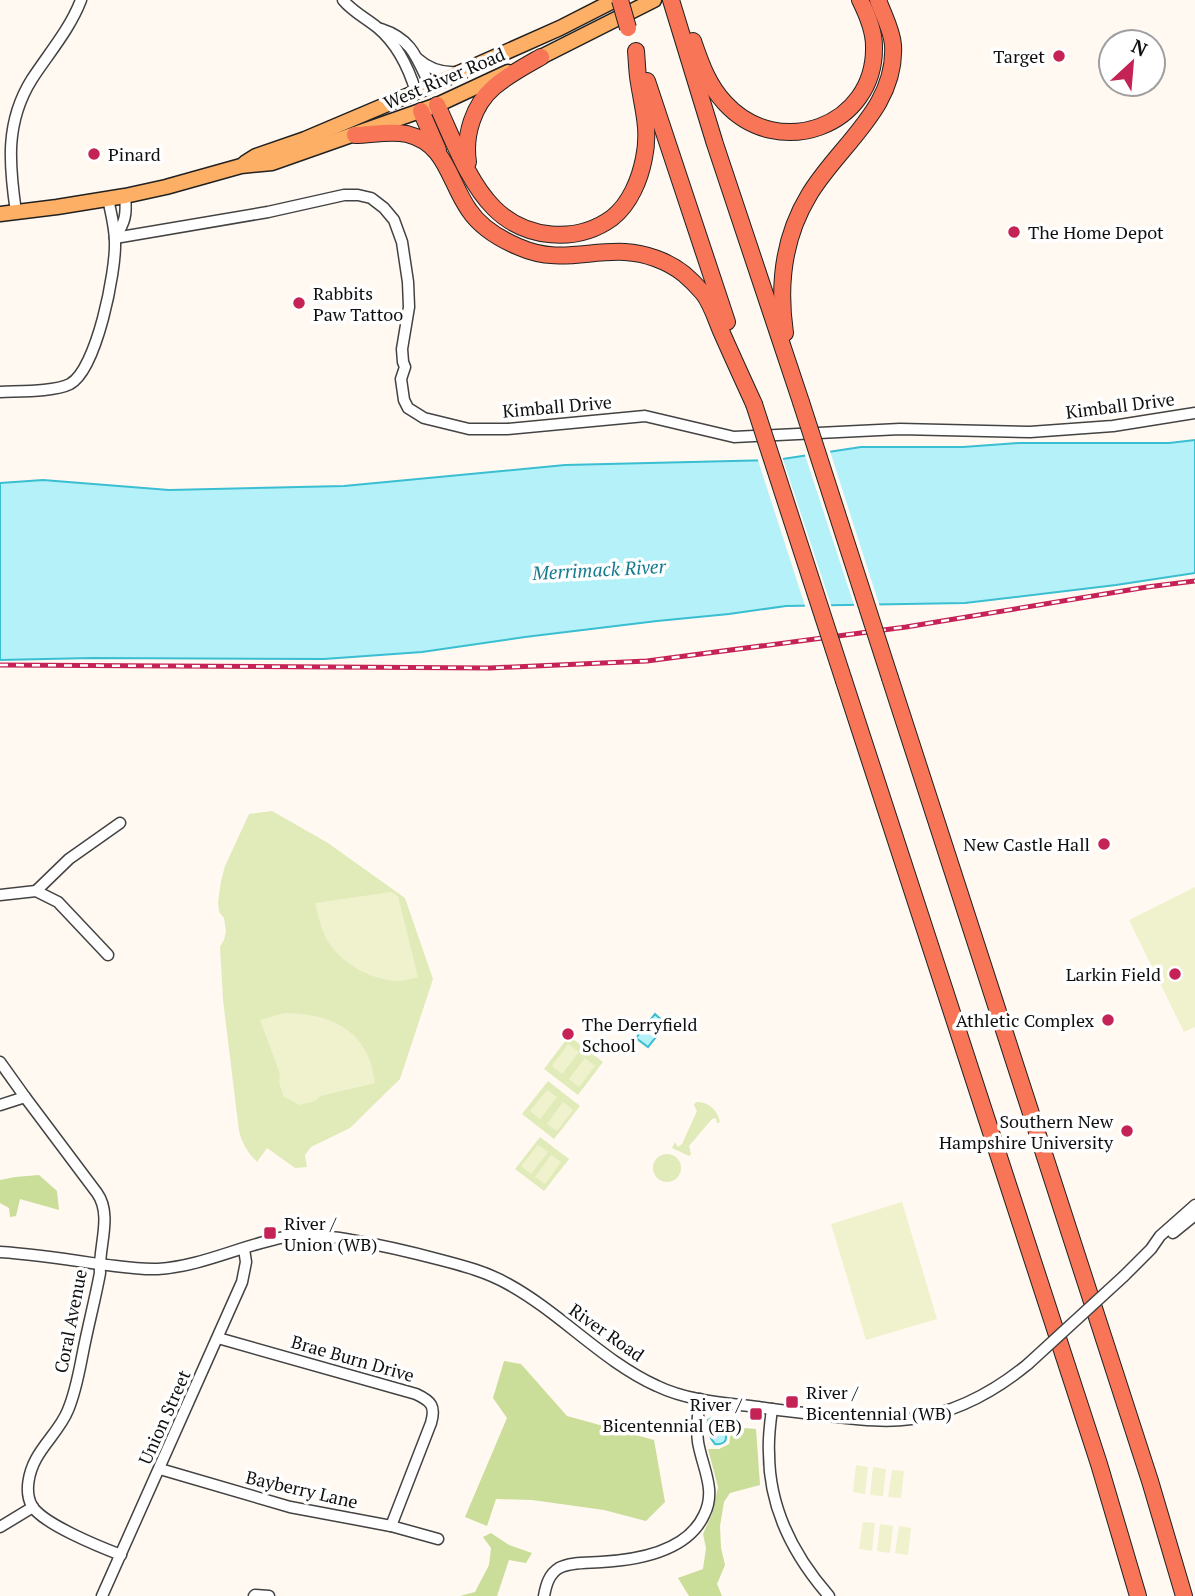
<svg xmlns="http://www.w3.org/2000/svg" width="1195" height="1596" font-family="'PT Serif',serif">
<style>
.green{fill:#e1ebba}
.forest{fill:#cadd99}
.pitch{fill:#eff2cc}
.water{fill:#b5f1f8;stroke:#3abed1;stroke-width:2}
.pier{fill:#fff9f2}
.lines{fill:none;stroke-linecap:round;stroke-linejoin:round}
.minor-casing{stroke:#434343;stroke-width:13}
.major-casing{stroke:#212121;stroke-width:17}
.highway-casing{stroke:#212121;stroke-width:18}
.minor{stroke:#fff;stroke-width:10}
.major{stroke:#fcaf65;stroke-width:14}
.highway{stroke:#f87557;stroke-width:16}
.rail-casing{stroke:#c52256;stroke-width:5}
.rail{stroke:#fff;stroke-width:2.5;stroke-dasharray:8;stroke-linecap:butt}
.minor-bridge-casing{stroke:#434343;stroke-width:13;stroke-linecap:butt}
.highway-bridge-casing{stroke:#212121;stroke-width:18;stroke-linecap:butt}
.minor-bridge{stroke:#fff;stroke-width:10}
.highway-bridge{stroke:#f87557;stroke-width:16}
.poi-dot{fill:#c52256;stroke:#fff;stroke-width:2.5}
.labels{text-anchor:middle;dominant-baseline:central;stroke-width:7;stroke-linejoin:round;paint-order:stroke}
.poi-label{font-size:18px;fill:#101010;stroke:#fff;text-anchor:end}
.street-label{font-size:18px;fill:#101010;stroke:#fff}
.water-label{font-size:19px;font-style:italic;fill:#147b90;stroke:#fff}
</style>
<rect width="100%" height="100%" fill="#fff9f2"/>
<g class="green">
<path d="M272 811 328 843 405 898 433 979 400 1079 350 1128 311 1147 305 1155 307 1167 295 1168 267 1148 257 1162C247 1152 242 1143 239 1131L223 1000 220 947 224 940 226 931 224 918 219 912 218 902 221 881 225 866 249 814Z"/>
<path d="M569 1036 603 1062 578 1095 544 1069Z"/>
<path d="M548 1081 580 1106 554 1139 522 1114Z"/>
<path d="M696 1102C709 1102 717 1109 720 1122L717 1123 716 1118 712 1119 689 1146 691 1154 689 1156 672 1148 675 1142 678 1147 682 1144 697 1111 694 1105Z"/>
<path d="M540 1137 569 1159 544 1191 515 1169Z"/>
<circle cx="667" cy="1168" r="14"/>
</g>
<g class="forest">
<path d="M39 1175 57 1191 59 1210 20 1199 16 1216 10 1217 9 1208 0 1203V1180L15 1177Z"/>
<path d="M504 1361 521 1364 567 1416 654 1440 665 1502 646 1521 604 1510 532 1500 496 1499 487 1526 465 1517 507 1418 493 1398Z"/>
<path d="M732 1427 756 1429 760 1485 730 1493 724 1502 720 1526 721 1548 725 1565 717 1584 722 1596H689L678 1578 703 1569 706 1548 703 1534 712 1514 718 1487 708 1449H719L729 1444Z"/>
<path d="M491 1533 509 1545 532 1553 526 1563 509 1560 497 1596H460L475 1592 489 1565 491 1548 483 1537Z"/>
</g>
<g class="pitch">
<path d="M1195 887V1027L1184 1032 1129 920Z"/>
<path d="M391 892 398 896 418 977C411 979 403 981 396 981 369 979 341 963 327 940 321 929 318 915 315 903Z"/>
<path d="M284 1013C318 1013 353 1022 368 1056 372 1064 373 1074 375 1083L321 1096 315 1101 300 1105 284 1097 279 1083 280 1074 260 1020Z"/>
<path d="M568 1044 579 1052 562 1074 552 1066Z"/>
<path d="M585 1058 595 1066 579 1087 569 1079Z"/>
<path d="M547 1090 557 1097 540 1119 530 1111Z"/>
<path d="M563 1102 573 1110 557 1131 547 1124Z"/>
<path d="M538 1145 548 1152 531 1174 521 1166Z"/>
<path d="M551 1155 561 1162 545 1184 535 1177Z"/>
<path d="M902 1202 937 1319 866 1340 831 1224Z"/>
<path d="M856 1465 868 1467 865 1494 853 1492Z"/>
<path d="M873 1467 886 1469 883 1496 870 1495Z"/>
<path d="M892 1470 904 1471 901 1498 888 1497Z"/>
<path d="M863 1522 875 1523 872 1551 859 1549Z"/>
<path d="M880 1524 893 1526 890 1553 877 1551Z"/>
<path d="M899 1526 911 1528 908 1555 895 1553Z"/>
</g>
<g class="water">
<path d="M1195 440V573L1116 585 965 603 786 606 729 614 657 621 525 637 422 652 324 659 92 658 0 660V483L43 480 169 490 344 486 565 465 776 460 861 447H963L1019 443H1169Z"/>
<path d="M655 1014 666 1024 648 1047 636 1038Z"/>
<path d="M711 1418 720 1426 726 1436C727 1443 720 1445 715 1444 709 1437 706 1429 708 1420Z"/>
</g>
<g class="pier">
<path d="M829 448 880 607 855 608 804 452Z"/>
<path d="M782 456 832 608 806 609 757 457Z"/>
</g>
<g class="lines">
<defs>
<g id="minor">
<path d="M343 0C353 12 366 18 378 28 397 44 409 69 416 92"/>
<path d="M381 29C412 39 417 58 430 86"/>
<path d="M418 59C429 69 442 73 457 72"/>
<path d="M16 212C9 164 5 122 32 79 49 53 70 29 81 0"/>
<path d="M115 238 268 212 344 195H358L371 198 384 208 394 220 402 242 408 282 409 307 402 349 403 362 405 367 401 379 404 400 408 408 424 418 469 429H507L645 416 734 437 900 429 1030 432 1113 426 1195 413"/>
<path d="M115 238C125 222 127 215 125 196"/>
<path d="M0 392C18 391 54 392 70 384 97 369 116 271 115 242 115 228 111 213 108 199"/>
<path d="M36 891 69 859 120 823"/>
<path d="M0 895 36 891 58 902 108 955"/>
<path d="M0 1062 25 1097 97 1193C113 1215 98 1248 100 1273 95 1300 88 1326 83 1352 79 1372 76 1391 68 1410 61 1428 45 1442 36 1459 29 1472 24 1492 32 1506 43 1524 100 1547 121 1555"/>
<path d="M0 1105 25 1097"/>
<path d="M1173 1233 1195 1215"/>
<path d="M0 1252C33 1254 65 1259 98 1264 118 1266 138 1270 158 1269 203 1266 242 1245 285 1237 306 1234 330 1236 351 1240 381 1245 411 1252 441 1260 464 1266 487 1272 508 1284 561 1313 602 1361 657 1386 688 1401 725 1403 758 1407 782 1411 806 1413 829 1416 856 1419 884 1423 911 1419 955 1413 994 1392 1028 1364"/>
<path d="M1124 1276 1151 1249 1160 1236 1195 1205"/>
<path d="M218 1338 416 1394C431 1401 436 1406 431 1423L391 1526"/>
<path d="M772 1409C770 1424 768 1438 769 1453 769 1507 794 1556 829 1596"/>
<path d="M160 1469 290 1507 391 1526 438 1539"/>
<path d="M0 1527 33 1507"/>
<path d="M102 1596 242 1282 246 1262 244 1249"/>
<path d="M254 1596 255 1595 269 1596"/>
<path d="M544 1596C546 1585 549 1574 559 1568 570 1562 588 1563 601 1562 637 1560 687 1552 704 1515 717 1490 702 1467 698 1442 696 1428 698 1413 700 1399"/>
</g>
<g id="major">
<path d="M533 61 654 0"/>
<path d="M245 163 256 156 305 139 416 92 560 28 615 0"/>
<path d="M0 214 57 207 125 196 166 187 241 166 272 163 437 105 508 72"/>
</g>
<g id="highway">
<path d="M671 0 715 144 801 402"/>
<path d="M693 41C701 64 708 85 725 103 778 161 876 127 874 46 874 30 867 14 860 0"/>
<path d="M647 81 727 322"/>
<path d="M437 105C452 137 468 182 494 208 525 239 576 244 612 218 630 204 640 179 644 158 650 130 643 109 639 83 637 73 637 62 636 51"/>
<path d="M421 111 438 150"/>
<path d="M355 135C372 135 390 130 407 134 447 144 448 180 469 210 481 228 500 239 519 247 557 264 588 250 625 252 645 253 668 261 684 274 690 279 697 286 703 293 711 303 716 319 721 331 732 356 743 380 754 404"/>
<path d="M468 162C464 136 473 105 494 87 508 75 525 66 541 57"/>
<path d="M785 333C778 285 783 238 809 195 838 146 897 108 893 45 892 30 883 14 878 0"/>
<path d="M890 678 1150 1481 1184 1596"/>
<path d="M844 681 1099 1464 1138 1596"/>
</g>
</defs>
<use href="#minor" class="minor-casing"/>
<use href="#major" class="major-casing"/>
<use href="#highway" class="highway-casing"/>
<use href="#minor" class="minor"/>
<use href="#major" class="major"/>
<use href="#highway" class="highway"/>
<defs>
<path id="rail" d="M0 665 490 668 647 661 906 627 1147 587 1195 581"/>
</defs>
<use href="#rail" class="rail-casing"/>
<use href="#rail" class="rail"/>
<defs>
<path id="minor-bridge" d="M1028 1364 1124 1276"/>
<g id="highway-bridge">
<path d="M620 0 628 28"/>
<path d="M801 402 890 678"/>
<path d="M754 404 844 681"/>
</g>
</defs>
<use href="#minor-bridge" class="minor-bridge-casing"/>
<use href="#highway-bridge" class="highway-bridge-casing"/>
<use href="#minor-bridge" class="minor-bridge"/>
<use href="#highway-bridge" class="highway-bridge"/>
</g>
<g class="poi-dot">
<circle cx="1059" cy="56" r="7"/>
<circle cx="94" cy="154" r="7"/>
<circle cx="1014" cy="232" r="7"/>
<circle cx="299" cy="303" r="7"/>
<circle cx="1104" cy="844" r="7"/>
<circle cx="1175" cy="974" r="7"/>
<circle cx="1108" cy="1020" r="7"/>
<circle cx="568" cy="1034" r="7"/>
<circle cx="1127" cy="1131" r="7"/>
<rect x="263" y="1226" width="14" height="14" rx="3.5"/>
<rect x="785" y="1395" width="14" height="14" rx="3.5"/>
<rect x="749" y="1407" width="14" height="14" rx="3.5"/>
</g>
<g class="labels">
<g class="poi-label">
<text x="1045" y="56">Target</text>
<text x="108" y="154" text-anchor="start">Pinard</text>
<text x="1028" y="232" text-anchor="start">The Home Depot</text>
<text x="313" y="293" text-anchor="start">Rabbits<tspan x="313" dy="21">Paw Tattoo</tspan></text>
<text x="1090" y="844">New Castle Hall</text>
<text x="1161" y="974">Larkin Field</text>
<text x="1094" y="1020">Athletic Complex</text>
<text x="582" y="1024" text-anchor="start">The Derryfield<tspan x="582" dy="21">School</tspan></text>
<text x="1113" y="1121">Southern New<tspan x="1113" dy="21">Hampshire University</tspan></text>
<text x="284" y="1223" text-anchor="start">River /<tspan x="284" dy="21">Union (WB)</tspan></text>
<text x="806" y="1392" text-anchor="start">River /<tspan x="806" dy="21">Bicentennial (WB)</tspan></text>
<text x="742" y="1404">River /<tspan x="742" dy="21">Bicentennial (EB)</tspan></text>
</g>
<g class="street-label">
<text transform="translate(444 78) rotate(-23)">West River Road</text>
<text transform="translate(1120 405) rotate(-7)">Kimball Drive</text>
<text transform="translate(557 406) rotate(-5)">Kimball Drive</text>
<text transform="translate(70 1321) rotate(-79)">Coral Avenue</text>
<text transform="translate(607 1332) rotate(35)">River Road</text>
<text transform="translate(353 1358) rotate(16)">Brae Burn Drive</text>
<text transform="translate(164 1417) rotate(-66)">Union Street</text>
<text transform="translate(302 1489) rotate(13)">Bayberry Lane</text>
</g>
<g class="water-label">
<text transform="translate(599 569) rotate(-3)">Merrimack River</text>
</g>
</g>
<g transform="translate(1132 63) rotate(26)"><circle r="33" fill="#ffffff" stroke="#9f9f9f" stroke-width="2"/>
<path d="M0-5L12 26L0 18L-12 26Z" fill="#c52256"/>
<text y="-10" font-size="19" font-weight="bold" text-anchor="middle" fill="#101010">N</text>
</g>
</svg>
